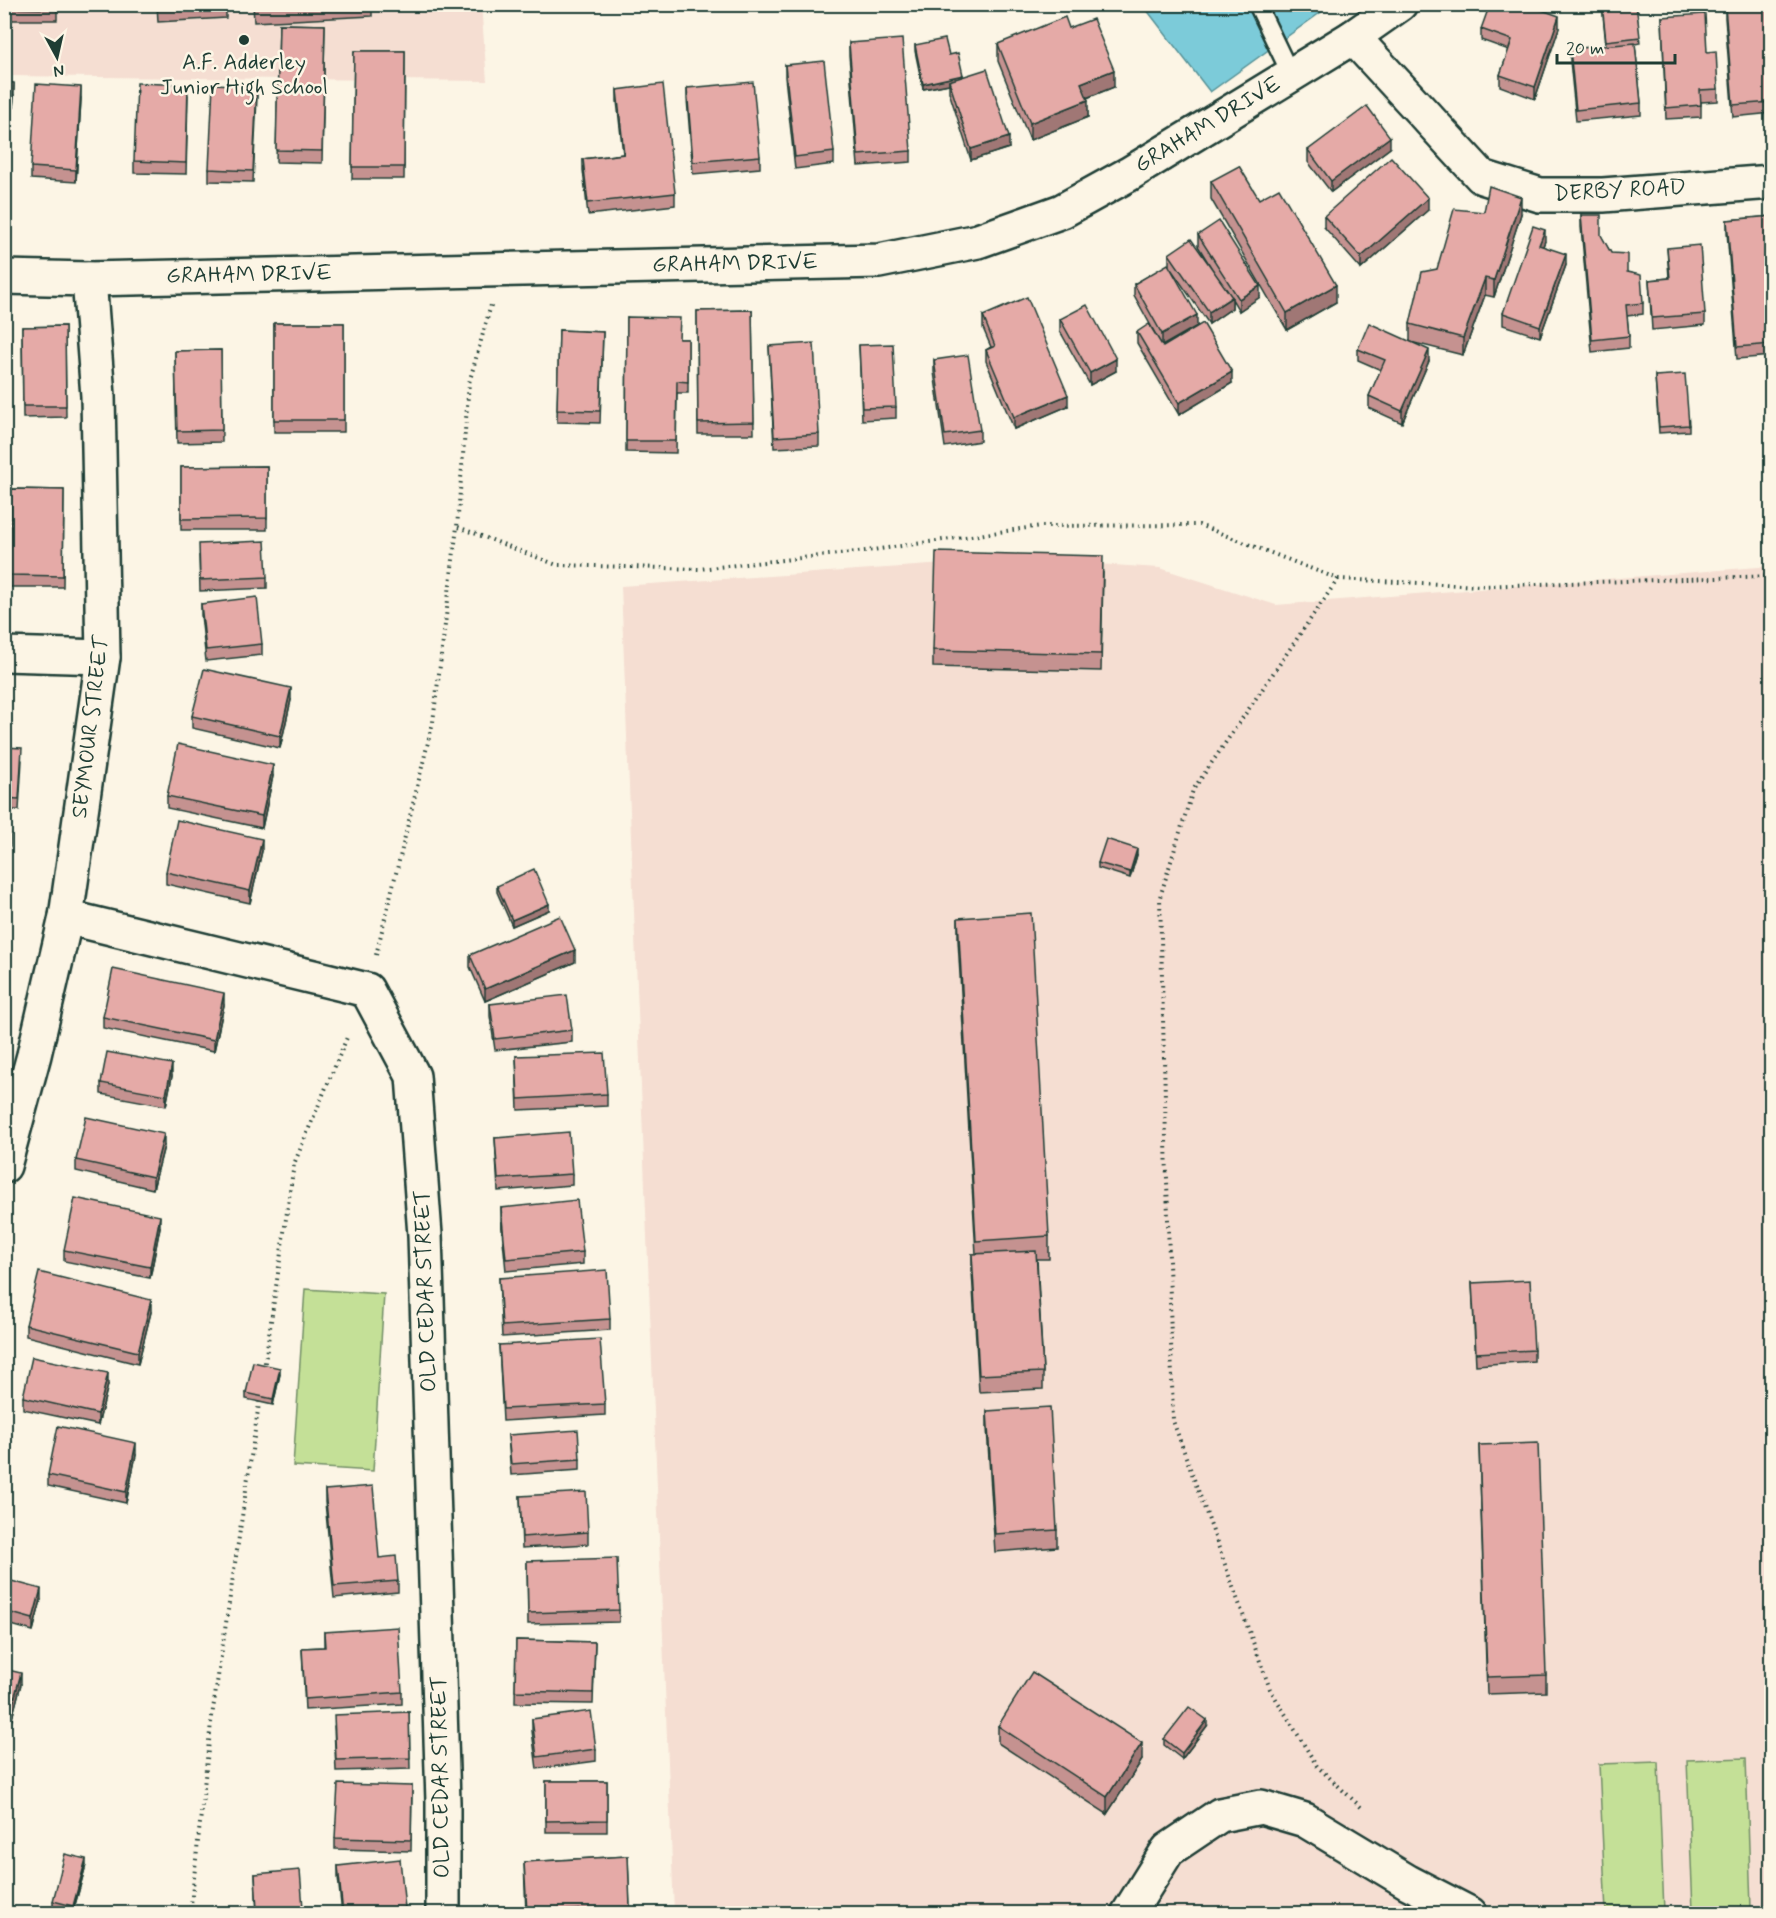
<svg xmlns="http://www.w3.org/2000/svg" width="1776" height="1918" font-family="Mynerve,sans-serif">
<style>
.built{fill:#f5ded2}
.green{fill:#c4e097;stroke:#728e66;stroke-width:1.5}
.water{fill:#7ccbd9;stroke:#579297;stroke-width:1.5}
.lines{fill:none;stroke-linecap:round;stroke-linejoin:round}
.lane-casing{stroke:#1f3d34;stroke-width:21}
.street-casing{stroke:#1f3d34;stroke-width:38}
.secondary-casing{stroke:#1f3d34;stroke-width:38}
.path{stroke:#1f3d34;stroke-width:4;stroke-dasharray:1.5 4.5;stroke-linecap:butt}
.lane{stroke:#fcf5e5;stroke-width:16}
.street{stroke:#fcf5e5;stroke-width:33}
.secondary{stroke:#fcf5e5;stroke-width:33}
.wall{fill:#c59290;stroke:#1f3d34;stroke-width:1.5}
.shaded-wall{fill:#a07775;stroke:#1f3d34;stroke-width:1.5}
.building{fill:#e5aaa7;stroke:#1f3d34;stroke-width:1.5}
.poi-dot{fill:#1f3d34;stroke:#fcf5e5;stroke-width:2}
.labels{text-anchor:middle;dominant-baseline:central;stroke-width:5;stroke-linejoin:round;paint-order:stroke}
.poi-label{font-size:22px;fill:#1f3d34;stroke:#fcf5e5}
.street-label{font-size:22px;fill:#1f3d34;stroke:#fcf5e5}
</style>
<rect width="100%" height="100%" fill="#fcf5e5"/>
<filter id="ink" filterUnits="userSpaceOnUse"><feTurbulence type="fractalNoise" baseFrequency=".0167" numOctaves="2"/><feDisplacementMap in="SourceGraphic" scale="12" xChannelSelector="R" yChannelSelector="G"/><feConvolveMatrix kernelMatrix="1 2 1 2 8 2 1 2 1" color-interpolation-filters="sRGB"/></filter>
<g filter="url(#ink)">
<g class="built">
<path d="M481 4 487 81 5 76V5Z"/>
<path d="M1018 559 1160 568 1276 605 1771 566V1913H674L621 586Z"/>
</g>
<g class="green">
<path d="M305 1289 384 1294 373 1471 293 1466Z"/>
<path d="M1746 1758 1751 1908 1693 1910 1687 1760Z"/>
<path d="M1658 1762 1664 1911 1606 1913 1599 1764Z"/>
</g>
<path class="water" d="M1143 5H1331L1210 92Z"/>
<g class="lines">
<defs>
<path id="lane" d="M1257 4 1291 75"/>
<g id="street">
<path d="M1353 37 1482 177 1540 195H1603L1772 182"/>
<path d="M4 654 103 657"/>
<path d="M66 917 367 990 413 1076 425 1235 443 1802V1914"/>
<path d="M4 1166 34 1055 66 917 103 657 98 396 89 279"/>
</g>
<g id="secondary">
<path d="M4 277 89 279 879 261 978 241 1062 211 1129 174 1353 37 1400 4"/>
<path d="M1128 1914 1168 1850 1220 1815 1261 1807 1305 1820 1408 1882 1470 1914"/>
</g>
</defs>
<use href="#lane" class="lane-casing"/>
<use href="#street" class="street-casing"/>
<use href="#secondary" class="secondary-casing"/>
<g class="path">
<path d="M458 527 557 565 699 569 866 551 1041 526 1199 525 1338 579 1481 586 1772 576"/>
<path d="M1338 579 1193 790 1160 897 1173 1421 1270 1689 1317 1766 1364 1810"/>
<path d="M376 955 433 722 457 527 469 383 491 305"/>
<path d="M264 1369 294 1164 348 1035"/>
<path d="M190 1914 211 1723 260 1397"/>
</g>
<use href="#lane" class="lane"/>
<use href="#street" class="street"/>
<use href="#secondary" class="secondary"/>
</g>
<g class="wall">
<rect x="4" y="4" width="53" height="16"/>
<path d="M157 4H226V18L158 22Z"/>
<path d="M253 4H372V16L254 22Z"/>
<path d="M1602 4H1636L1640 43 1635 44 1641 103V115L1576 121 1570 61V49L1606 46Z"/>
<path d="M1772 4V113L1733 117 1725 18V6Z"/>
<path d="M1662 17 1707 52 1718 89V101L1701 102V117L1666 119Z"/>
<path d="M279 24 325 25 322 163 276 162Z"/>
<path d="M1069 28 1114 87 1087 98 1088 117 1030 140 998 61V44Z"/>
<path d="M1559 28 1535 99 1500 86V75L1509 50 1481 40V29Z"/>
<path d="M849 43 911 151V162L858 166 849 55Z"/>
<path d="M915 45 949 55 1009 148 971 160 949 92V84L923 89 915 51Z"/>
<path d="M354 51H405L404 179H352Z"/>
<path d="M785 65 834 152V164L795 169 785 77Z"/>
<path d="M4 82 14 95 8 178H4Z"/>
<path d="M687 88 760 156V168L693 174 687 99Z"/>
<path d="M617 90 675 193V205L588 215 583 170V159L623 154 617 101Z"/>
<path d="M188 96 186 174 134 173V161Z"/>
<path d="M257 97 253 182 209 181V169Z"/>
<path d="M81 99 76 182 31 179V167Z"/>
<path d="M1390 148 1331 192 1308 162V150Z"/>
<path d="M1211 181 1259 199 1336 302 1287 330 1211 199Z"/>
<path d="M1428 210 1361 269 1324 227V216Z"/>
<path d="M1521 214 1494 297 1485 295 1463 355 1411 342 1429 361 1402 423 1369 408V396L1381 370 1358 360V349L1410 341V324L1437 269Z"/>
<path d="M1581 215 1601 236 1611 253 1627 272 1643 303V314L1627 316 1629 336V348L1592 352 1581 227Z"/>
<path d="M1772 216V356L1737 359 1727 232V220Z"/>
<path d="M1198 235 1260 297 1239 311 1232 299V308L1209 324 1171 269 1197 326 1162 346 1134 295V284L1169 265V254L1214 272 1198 246Z"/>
<path d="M1545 241 1543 246 1566 265 1540 337 1503 325V313Z"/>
<path d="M1667 248 1705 314V325L1652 330 1649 280 1669 278Z"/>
<path d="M752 310 754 434H698L697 311Z"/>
<path d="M983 316 1068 406 1014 429 986 361V350L991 347 983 328Z"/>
<path d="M627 317 680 339H688V393H677L676 453 626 452Z"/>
<path d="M1060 319 1116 371 1090 385 1060 331Z"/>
<rect x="274" y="323" width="70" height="109"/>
<path d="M65 326 66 417 23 418 22 327Z"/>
<path d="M559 330 603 332 600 423 557 422Z"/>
<path d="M1137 332 1163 347 1232 383 1179 415 1137 343Z"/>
<path d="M859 345 896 407V418L862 420Z"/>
<path d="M769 346 819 434V446L774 448Z"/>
<path d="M221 350 222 442 177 443 175 351Z"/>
<path d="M934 360 980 430V441L945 447 934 372Z"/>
<path d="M1655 376 1689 425V431L1659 433Z"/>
<path d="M267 466V530H181V467Z"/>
<path d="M11 489 64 490 63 587H10Z"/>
<path d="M199 556 267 577V588L200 591Z"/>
<path d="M1103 573 1101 671 933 667V650Z"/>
<path d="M201 604 262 644V655L206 661 201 615Z"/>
<path d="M291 700 280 748 192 728V716Z"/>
<path d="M4 747 22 760 19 810H4Z"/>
<path d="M273 776 262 828 167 808V796Z"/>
<path d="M262 851 250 903 166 884V872Z"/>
<path d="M1137 855 1130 878 1098 868V863Z"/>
<path d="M497 886 549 910 512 926 497 892Z"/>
<path d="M958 918 1049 1236V1259H1037L1043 1372V1389L979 1392 972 1271V1254H976L958 940Z"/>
<path d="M470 955 575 962 485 1001 470 967Z"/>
<path d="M490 1004 572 1030V1042L495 1050 490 1016Z"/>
<path d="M224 1005 214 1051 103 1028V1017Z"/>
<path d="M516 1056 607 1094V1106L518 1110Z"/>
<path d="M172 1076 166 1106 101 1094V1083Z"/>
<path d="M495 1138 572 1174V1185L498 1191Z"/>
<path d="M164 1146 153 1189 76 1171V1160Z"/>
<path d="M501 1208 583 1252V1264L506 1271 501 1220Z"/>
<path d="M160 1227 150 1278 64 1261V1250Z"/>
<path d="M499 1278 610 1319V1330L502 1337Z"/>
<path d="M1472 1283 1534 1350V1361L1476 1365Z"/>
<path d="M151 1312 138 1364 26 1336V1325Z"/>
<path d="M499 1345 605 1404V1415L503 1421Z"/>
<path d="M280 1374 273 1405 246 1399V1393Z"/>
<path d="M108 1385 98 1425 23 1409V1397Z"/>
<path d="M987 1411 1057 1530V1547L995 1552 987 1428Z"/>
<path d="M508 1435 580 1459V1470L511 1475Z"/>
<path d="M1479 1445 1546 1675V1692L1487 1694Z"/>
<path d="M136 1455 126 1503 48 1486V1475Z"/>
<path d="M325 1490 398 1581V1592L334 1598 325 1502Z"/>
<path d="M520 1496 588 1532V1544L522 1548Z"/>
<path d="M527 1561 619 1610V1622L528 1624Z"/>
<path d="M4 1579 41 1600 33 1631 4 1623Z"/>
<path d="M324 1632 402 1692V1704L305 1710 302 1648 324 1647Z"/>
<path d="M516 1640 595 1642 593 1704 515 1703Z"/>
<path d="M4 1669 21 1684 9 1730 4 1729Z"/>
<path d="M409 1712 410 1769 336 1771 334 1726Z"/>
<path d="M532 1719 596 1749V1761L537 1769 532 1731Z"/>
<path d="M998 1726 1142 1760 1107 1814 998 1743Z"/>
<path d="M1207 1726 1182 1759 1164 1745V1739Z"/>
<rect x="546" y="1781" width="61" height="51"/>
<path d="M412 1786 411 1851 335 1849V1838Z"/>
<path d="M628 1856 630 1914H526L524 1862Z"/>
<path d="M86 1865 73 1912 53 1907V1901Z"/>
<path d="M338 1866 405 1908V1914H342L338 1877Z"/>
<path d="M255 1874 303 1908V1914H257Z"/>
</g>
<g class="shaded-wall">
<path d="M1559 16V28L1535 99V87Z"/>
<path d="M1114 70V87L1081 100V83Z"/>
<path d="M963 75V81H949V84L923 89V84Z"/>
<path d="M14 83V95L8 178V166Z"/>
<path d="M81 87V99L76 182V170Z"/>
<path d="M1088 100V117L1030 140V123Z"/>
<path d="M1009 137V148L971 160V149Z"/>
<path d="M1390 137V148L1331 192V181Z"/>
<path d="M1521 197V214L1494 297V280Z"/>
<path d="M1428 198V210L1361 269V257Z"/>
<path d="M1545 230V241L1539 256V245Z"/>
<path d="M1566 254V265L1540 337V326Z"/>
<path d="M1485 278V295L1463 355V338Z"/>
<path d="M1336 285V302L1287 330V313Z"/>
<path d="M1260 286V297L1239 311V299Z"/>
<path d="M1232 297V308L1209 324V312Z"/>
<path d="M1197 315V326L1162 346V334Z"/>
<path d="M1429 350V361L1402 423V411Z"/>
<path d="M1116 359V371L1090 385V373Z"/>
<path d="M1232 372V383L1179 415V403Z"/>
<path d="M1068 395V406L1014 429V417Z"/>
<path d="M291 688V700L280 748V736Z"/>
<path d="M273 765V776L262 828V816Z"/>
<path d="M10 833V845L4 874V862Z"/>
<path d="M262 839V851L250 903V891Z"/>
<path d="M1137 849V855L1130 878V872Z"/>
<path d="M9 902V914L4 937V925Z"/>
<path d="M549 904V910L512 926V920Z"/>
<path d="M575 950V962L485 1001V989Z"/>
<path d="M224 993V1005L214 1051V1040Z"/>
<path d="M172 1064V1076L166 1106V1095Z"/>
<path d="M164 1134V1146L153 1189V1177Z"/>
<path d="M160 1216V1227L150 1278V1267Z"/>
<path d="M151 1300V1312L138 1364V1352Z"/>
<path d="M280 1368V1374L273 1405V1399Z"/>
<path d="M108 1373V1385L98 1425V1414Z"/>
<path d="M136 1443V1455L126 1503V1492Z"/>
<path d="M41 1589V1600L33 1631V1619Z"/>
<path d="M21 1673V1684L9 1730V1718Z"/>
<path d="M1207 1720V1726L1182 1759V1753Z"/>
<path d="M1142 1743V1760L1107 1814V1797Z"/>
<path d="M86 1859V1865L73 1912V1906Z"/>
</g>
<g class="building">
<path d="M4 4H57V9L4 8Z"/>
<path d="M1490 4H1525L1559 16 1535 87 1500 75 1512 40 1481 29Z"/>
<path d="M1602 4H1636L1640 37 1606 41Z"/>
<path d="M1749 4H1772V102L1733 105 1725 6Z"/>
<path d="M1705 14 1707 52 1716 51 1718 89 1700 90 1701 105 1666 108 1662 17Z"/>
<path d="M1065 17 1069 28 1093 19 1114 70 1081 83 1088 100 1030 123 998 44Z"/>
<path d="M279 24 325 25 322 151 276 150Z"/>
<path d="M902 39 911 151 858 155 849 43Z"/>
<path d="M945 39 949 55 958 53 963 75 923 84 915 45Z"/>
<path d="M1635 43 1641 103 1576 110 1570 49Z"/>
<path d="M354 51H405L404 167H352Z"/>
<path d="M824 61 834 152 795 157 785 65Z"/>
<path d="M987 69 1009 137 971 149 949 81Z"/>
<path d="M4 82 14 83 8 166H4Z"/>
<path d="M753 82 760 156 693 162 687 88Z"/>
<path d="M137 83 188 85 186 163 134 161Z"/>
<path d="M36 84 81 87 76 170 31 167Z"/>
<path d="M213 84 257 86 253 171 209 169Z"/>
<path d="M663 84 675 193 588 203 583 159 624 154 617 90Z"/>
<path d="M1367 106 1390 137 1331 181 1308 150Z"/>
<path d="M1391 157 1428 198 1361 257 1324 216Z"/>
<path d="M1239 166 1259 199 1279 188 1336 285 1287 313 1211 181Z"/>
<path d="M1489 186 1521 197 1494 280 1485 278 1463 338 1410 324 1422 272 1437 269 1454 209 1484 212Z"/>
<path d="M1581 215H1601V235L1611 253 1627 254V272L1641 275 1643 303 1626 305 1629 336 1592 340Z"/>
<path d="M1772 216V344L1737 347 1727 220Z"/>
<path d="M1219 221 1260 286 1239 299 1198 235Z"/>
<path d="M1533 226 1545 230 1539 245 1566 254 1540 326 1503 313Z"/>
<path d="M1191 239 1232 297 1209 312 1169 254Z"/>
<path d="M1700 245 1705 314 1652 318 1649 280 1670 278 1667 248Z"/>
<path d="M1168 264 1197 315 1162 334 1134 284Z"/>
<path d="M1027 297 1068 395 1014 417 986 350 995 346 983 316Z"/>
<path d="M1087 305 1116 359 1090 373 1060 319Z"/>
<path d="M752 310 754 422 698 423 697 311Z"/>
<path d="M627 317 680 318 679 339H688V382L677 381 676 441H626Z"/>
<rect x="274" y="323" width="70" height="97"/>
<path d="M1203 323 1232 372 1179 403 1137 332 1149 324 1163 347Z"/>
<path d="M1369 323 1429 350 1402 411 1369 396 1385 360 1358 349Z"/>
<path d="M65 326 66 406H23L22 327Z"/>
<path d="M559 330 603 332 600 411 557 410Z"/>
<path d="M814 343 819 434 774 437 769 346Z"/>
<path d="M893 344 896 407 862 408 859 345Z"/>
<path d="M221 350 222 430 177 431 175 351Z"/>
<path d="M968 355 980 430 945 435 934 360Z"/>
<path d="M1685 374 1689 425 1659 427 1655 376Z"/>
<path d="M267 466V518L181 519V467Z"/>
<path d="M11 489 64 490 63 576 10 575Z"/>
<path d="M265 541 267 577 200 580 199 544Z"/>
<path d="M936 552 1103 556 1101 654 933 650Z"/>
<path d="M257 597 262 644 206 650 201 604Z"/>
<path d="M204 669 291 688 280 736 192 716Z"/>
<path d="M4 675H7L4 712Z"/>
<path d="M178 744 273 765 262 816 167 796Z"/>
<path d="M4 747 22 748 19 799 4 798Z"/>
<path d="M177 820 262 839 250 891 166 872Z"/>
<path d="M4 832 10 833 4 862Z"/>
<path d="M1106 839 1137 849 1130 872 1098 863Z"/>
<path d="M534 869 549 904 512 920 497 886Z"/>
<path d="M4 901 9 902 4 925Z"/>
<path d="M1031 913 1049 1236 976 1241 958 918Z"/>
<path d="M560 916 575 950 485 989 470 955Z"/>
<path d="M113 969 224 993 214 1040 103 1017Z"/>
<path d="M567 995 572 1030 495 1039 490 1004Z"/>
<path d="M107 1052 172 1064 166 1095 101 1083Z"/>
<path d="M604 1053 607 1094 518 1099 516 1056Z"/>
<path d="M86 1117 164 1134 153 1177 76 1160Z"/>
<path d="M569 1132 572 1174 498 1179 495 1138Z"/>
<path d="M75 1198 160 1216 150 1267 64 1250Z"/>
<path d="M577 1200 583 1252 506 1259 501 1208Z"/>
<path d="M1036 1251 1043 1372 979 1375 972 1254Z"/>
<path d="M607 1270 610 1319 502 1326 499 1278Z"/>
<path d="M39 1272 151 1300 138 1352 26 1325Z"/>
<path d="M1530 1280 1534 1350 1476 1353 1472 1283Z"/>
<path d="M600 1339 605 1404 503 1409 499 1345Z"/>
<path d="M32 1357 108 1373 98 1414 23 1397Z"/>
<path d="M253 1362 280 1368 273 1399 246 1393Z"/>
<path d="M1050 1407 1057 1530 995 1534 987 1411Z"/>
<path d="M58 1426 136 1443 126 1492 48 1475Z"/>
<path d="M578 1430 580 1459 511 1464 508 1435Z"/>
<path d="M1538 1443 1546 1675 1487 1677 1479 1445Z"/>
<path d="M373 1486 379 1558 396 1556 398 1581 334 1586 325 1490Z"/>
<path d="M586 1492 588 1532 522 1537 520 1496Z"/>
<path d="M617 1558 619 1610 528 1613 527 1561Z"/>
<path d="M4 1579 41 1589 33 1619 4 1611Z"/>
<path d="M398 1627 402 1692 305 1699 302 1648 325 1647 324 1632Z"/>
<path d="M516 1640 595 1642 593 1693 515 1691Z"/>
<path d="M4 1669 21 1673 9 1718 4 1717Z"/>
<path d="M1032 1672 1142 1743 1107 1797 998 1726Z"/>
<path d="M1189 1707 1207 1720 1182 1753 1164 1739Z"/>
<path d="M591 1711 596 1749 537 1757 532 1719Z"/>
<path d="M409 1712 410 1758 336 1760 334 1715Z"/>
<path d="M546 1781H607V1820L546 1821Z"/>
<path d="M338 1784 412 1786 411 1840 335 1838Z"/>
<path d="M65 1854 86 1859 73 1906 53 1901Z"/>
<path d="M628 1856 630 1907 551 1911 615 1912V1914H542V1912H527L524 1862Z"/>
<path d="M400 1859 405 1908 361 1914H343L338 1866Z"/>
<path d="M300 1870 303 1908 257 1911 255 1874Z"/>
</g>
</g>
<circle class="poi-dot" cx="244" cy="40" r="6"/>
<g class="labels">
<g class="poi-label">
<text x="244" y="63">A.F. Adderley<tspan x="244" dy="25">Junior High School</tspan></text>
</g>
<g class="street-label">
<text transform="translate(1208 125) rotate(-31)">GRAHAM DRIVE</text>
<text transform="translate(1620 191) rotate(-3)">DERBY ROAD</text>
<text transform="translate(735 264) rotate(-1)">GRAHAM DRIVE</text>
<text transform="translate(249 275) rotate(-1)">GRAHAM DRIVE</text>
<text transform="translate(91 727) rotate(-83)">SEYMOUR STREET</text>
<text transform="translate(426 1291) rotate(-92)">OLD CEDAR STREET</text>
<text transform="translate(441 1777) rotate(-91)">OLD CEDAR STREET</text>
</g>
</g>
<rect width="1776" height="1918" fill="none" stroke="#fcf5e5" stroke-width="24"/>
<rect x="12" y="12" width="1752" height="1894" fill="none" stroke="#1f3d34" stroke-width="2" filter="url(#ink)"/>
<g transform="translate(57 57) rotate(172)" stroke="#fcf5e5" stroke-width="4.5" paint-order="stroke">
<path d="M0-4.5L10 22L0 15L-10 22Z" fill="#1f3d34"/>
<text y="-9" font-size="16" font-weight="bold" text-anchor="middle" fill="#1f3d34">N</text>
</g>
<path d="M1557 54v9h118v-9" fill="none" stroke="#1f3d34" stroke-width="3"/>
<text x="1566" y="54" font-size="18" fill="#1f3d34" stroke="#fcf5e5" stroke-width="4.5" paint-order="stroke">20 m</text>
</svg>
